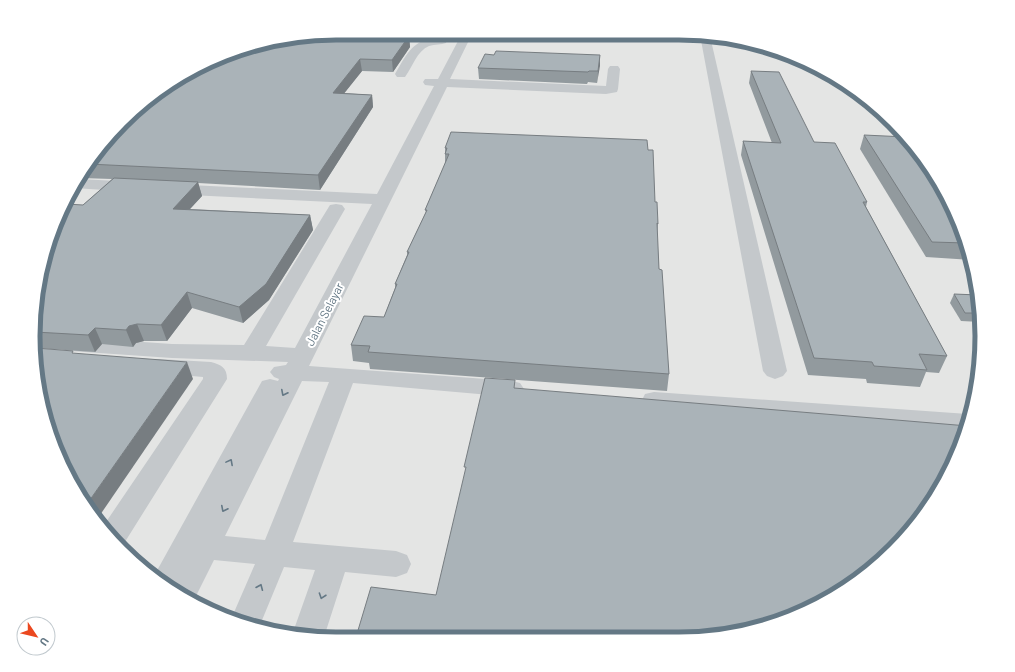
<svg xmlns="http://www.w3.org/2000/svg" width="1015" height="672" font-family="Barlow,sans-serif">
<style>
.built{fill:#e4e5e4}
.lines{fill:none;stroke-linecap:round;stroke-linejoin:round}
.minor{fill:#c4c8cb;fill-rule:evenodd}
.wall{fill:#929a9e}
.shaded-wall{fill:#777d81}
.building{fill:#aab3b8;stroke:#777d81}
.oneway{stroke:#647885}
.labels{text-anchor:middle;dominant-baseline:central;stroke-width:4;stroke-linejoin:round;paint-order:stroke}
.street-label{font-size:12px;fill:#647885;stroke:#fff}
.rim{fill:none;stroke:#647885;stroke-width:5}
</style>
<rect width="100%" height="100%" fill="#f6f6f3"/>
<path class="built" d="M336 33 719 36 813 64 879 108 920 152 951 202 972 258 981 316 979 376 966 434 699 638 296 636 202 608 136 564 73 487 39 395 34 316 56 220 96 151 167 84 239 49Z"/>
<g class="lines">
<g class="minor">
<path d="M373 33 472 34 450 79 606 86 608 69 610 66H618L620 69 618 89 617 92 606 94 447 87 309 366 512 381 520 383 524 389 520 395 512 397 353 383 293 542 396 551 407 555 411 564 407 573 396 577 345 572 324 637 296 636 292 635 315 570 284 567 260 625 232 617 255 564 214 560 193 602 154 576 262 381 270 379 278 381 279 379 274 377 270 372 274 367 286 365 288 362 172 358 70 351 62 349 59 344 62 339 70 337 172 344 244 345 330 205 336 204 342 205 345 209 266 346 295 348 372 204 169 194 163 193 161 189 163 185 169 184 377 194 434 86 425 85 423 82 425 79H438L458 41 447 40 446 43C441 45 435 44 429 46 417 51 413 66 405 77H397L395 74C404 59 410 44 428 39L378 36ZM302 381 329 382 265 540 225 536Z"/>
<path d="M700 35 710 36 787 371 783 376 775 379 767 376 763 371Z"/>
<path d="M80 179 135 182 141 183 143 187 141 191 135 192 74 188Z"/>
<path d="M159 359 211 362C221 365 227 367 227 379L123 545H121L104 525 203 379V377L159 373 151 371 147 366 151 361Z"/>
<path d="M654 392 968 414 970 415 966 432 654 408 645 406 642 400 645 394Z"/>
</g>
</g>
<g class="wall">
<path d="M336 33H386L387 35 409 36 410 47 393 72 362 71 344 93 372 95 373 107 320 190 198 183 202 196 190 209 310 215 313 230 269 300 243 323 192 308 167 341H144L136 343 133 347 102 344 95 352 36 348 34 316 83 205 112 179 81 178 96 151Z"/>
<path d="M494 55H600L597 83 588 82 587 84 479 79 478 68Z"/>
<path d="M751 71 867 202 866 207 947 356 939 373 926 372 920 387 867 383 866 379 808 375 741 155 743 141 772 143 749 83Z"/>
<path d="M864 135 951 202 972 260 926 257 860 149Z"/>
<path d="M445 148 648 150 658 224 657 233 659 269 669 374 667 391 370 369 369 363 353 361 351 345 384 317 395 288V284L407 255V252L426 212 425 210 445 164Z"/>
<path d="M954 294 978 295 981 316V322L961 321 950 303Z"/>
</g>
<g class="shaded-wall">
<path d="M381 33H386L387 38 380 35Z"/>
<path d="M409 36 410 47 393 72 392 60Z"/>
<path d="M600 55V66L597 83 598 71Z"/>
<path d="M360 59 362 71 335 105 333 93Z"/>
<path d="M372 95 373 107 320 190 318 175Z"/>
<path d="M198 182 202 196 177 223 173 209Z"/>
<path d="M76 186 77 190 70 196Z"/>
<path d="M310 215 313 230 269 300 243 323 239 307Z"/>
<path d="M187 292 192 308 167 341 161 325Z"/>
<path d="M137 324 144 341 136 343 133 347 126 330 129 326Z"/>
<path d="M95 328 102 344 95 352 88 335Z"/>
<path d="M187 362 193 379 98 518 87 504Z"/>
</g>
<g class="building">
<path d="M336 33H381L380 35 409 36 392 60 360 59 333 93 372 95 318 175 88 164 96 151 167 84 239 49Z"/>
<path d="M496 51 600 55 598 71H589L588 72 478 68 485 54 494 55Z"/>
<path d="M751 71 779 72 814 142 835 143 867 202H863L947 356 919 354 927 370 874 366 872 362 814 358 743 141 781 143Z"/>
<path d="M451 132 647 140 648 150H653L655 202H657L658 224 657 223 659 269 662 270 669 374 368 352 370 346 351 345 364 316 384 317 397 284H395L409 252H407L427 210H425L449 154H445L447 148H445Z"/>
<path d="M864 135 906 137 920 152 951 202 966 243 932 242Z"/>
<path d="M114 178 198 182 173 209 310 215 266 284 239 307 187 292 161 325 137 324 129 326 126 330 95 328 88 335 35 332 34 316 56 220 66 204 83 205Z"/>
<path d="M954 294 978 295 981 313H965Z"/>
<path d="M36 348 73 351 72 353 187 362 87 504 73 487 39 395Z"/>
<path d="M485 378 515 380 514 388 968 426 966 434 941 488 907 536 863 577 813 608 757 629 699 638 356 637 371 587 436 595 466 467H464Z"/>
</g>
<defs><path id="oneway-chevron" d="M-2-3.5L2.5 0L-2 3.5" fill="none" stroke-width="1.6" stroke-linecap="round" stroke-linejoin="round"/></defs>
<g class="oneway">
<use href="#oneway-chevron" transform="translate(284 393) rotate(117)"/>
<use href="#oneway-chevron" transform="translate(230 462) rotate(-62)"/>
<use href="#oneway-chevron" transform="translate(224 509) rotate(117)"/>
<use href="#oneway-chevron" transform="translate(260 587) rotate(-67)"/>
<use href="#oneway-chevron" transform="translate(322 596) rotate(109)"/>
</g>
<g class="labels">
<g class="street-label">
<text transform="translate(324 314) rotate(-63)">Jalan Selayar</text>
</g>
</g>
<path d="M0 0H1015V672H0ZM336 40H679A296 296 0 0 1 975 336V336A296 296 0 0 1 679 632H336A296 296 0 0 1 40 336V336A296 296 0 0 1 336 40Z" fill="#fff" fill-rule="evenodd"/>
<path class="rim" d="M336 40H679A296 296 0 0 1 975 336V336A296 296 0 0 1 679 632H336A296 296 0 0 1 40 336V336A296 296 0 0 1 336 40Z"/>
<g transform="translate(36 636) rotate(125)"><circle r="19" fill="#ffffff" stroke="#c1c9ce"/>
<path d="M0-3L7 15L0 10L-7 15Z" fill="#eb481f"/>
<text y="-6" font-size="11" font-weight="bold" text-anchor="middle" fill="#647885">U</text>
</g>
</svg>
